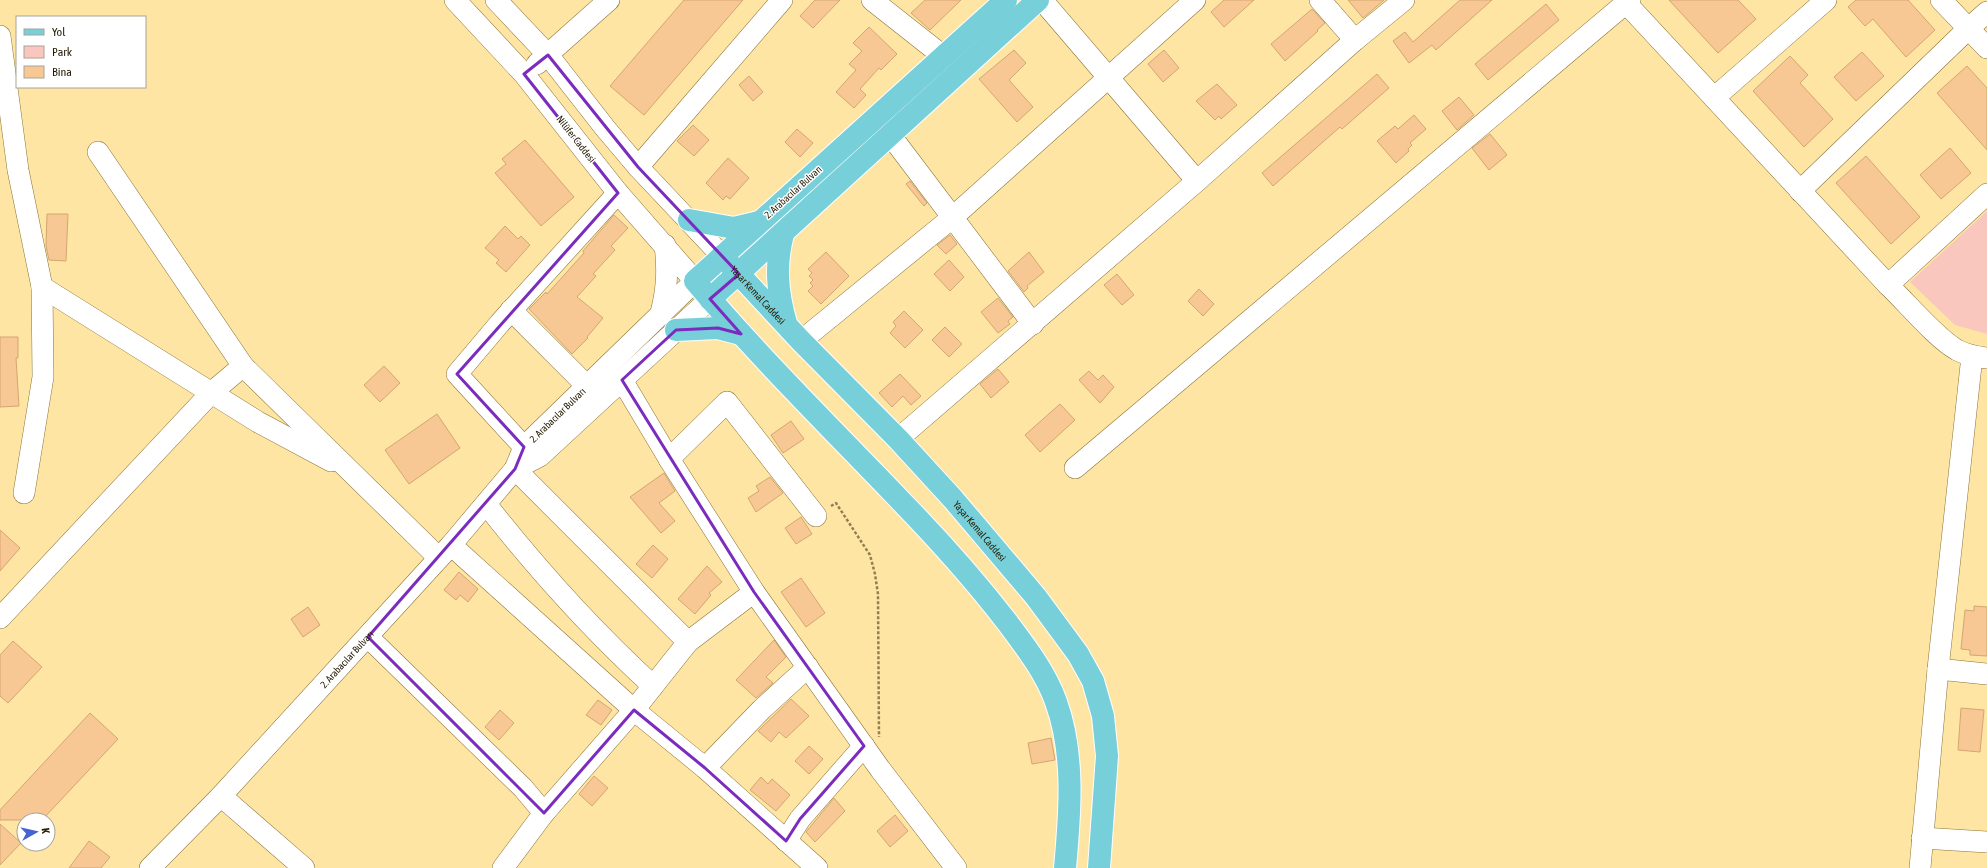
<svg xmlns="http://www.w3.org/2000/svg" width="1987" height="868" font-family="'Asap Condensed',sans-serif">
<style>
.green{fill:#fac7bf}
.building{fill:#f8c894;stroke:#d3a572}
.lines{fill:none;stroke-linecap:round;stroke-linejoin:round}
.minor-casing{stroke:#8a7334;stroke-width:22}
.major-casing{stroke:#fff;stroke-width:24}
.path{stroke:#917f52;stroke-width:2.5;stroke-dasharray:3 2;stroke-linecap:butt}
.minor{stroke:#fff;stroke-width:21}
.major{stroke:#77cfda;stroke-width:22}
.marked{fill:none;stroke:#7b2cbf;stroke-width:3;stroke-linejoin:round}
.labels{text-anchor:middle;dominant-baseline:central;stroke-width:3;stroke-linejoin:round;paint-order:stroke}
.street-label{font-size:10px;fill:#241b02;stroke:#fff}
</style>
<rect width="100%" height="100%" fill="#ffe5a4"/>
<path class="green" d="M1987 211V334L1955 325 1910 282Z"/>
<g class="building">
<path d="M684 0H743L644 115 610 86Z"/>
<path d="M815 0H840L813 28 800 16Z"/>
<path d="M925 0H961L930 30 911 13Z"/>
<path d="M1224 0H1254L1224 27 1211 12Z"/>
<path d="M1348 0H1384L1363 18Z"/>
<path d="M1460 0H1492L1436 50 1432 45 1409 63 1393 41 1405 32 1413 42Z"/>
<path d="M1669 0H1738L1756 19 1718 53Z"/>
<path d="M1856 0H1908L1935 30 1906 57 1873 19 1865 26 1848 7Z"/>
<path d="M1546 4 1559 20 1488 80 1475 64Z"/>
<path d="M1312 9 1325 23 1317 30 1318 31 1285 61 1271 44Z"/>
<path d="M869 27 897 54 881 70 879 68 860 89 866 95 854 108 836 92 856 70 849 64 862 51 853 43Z"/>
<path d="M1014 50 1026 63 1009 80 1033 107 1017 122 979 79Z"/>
<path d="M1164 50 1179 68 1163 82 1148 64Z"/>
<path d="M1862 52 1884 76 1856 101 1834 77Z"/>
<path d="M1790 56 1808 75 1800 83 1833 119 1804 147 1753 91Z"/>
<path d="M1967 66 1987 88V150L1937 93Z"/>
<path d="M1377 74 1389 88 1342 129 1340 127 1273 186 1262 173Z"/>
<path d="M749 76 763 92 753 101 739 85Z"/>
<path d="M1217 84 1237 105 1221 119 1219 116 1215 120 1196 101Z"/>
<path d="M1459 97 1474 115 1457 130 1442 111Z"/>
<path d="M1414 115 1426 129 1410 143 1412 145 1408 149 1409 151 1396 163 1377 141 1395 126 1398 129Z"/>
<path d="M693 125 709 140 694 156 677 141Z"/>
<path d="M797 129 813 143 800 157 785 142Z"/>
<path d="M1490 134 1507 155 1489 170 1472 148Z"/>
<path d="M525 140 574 197 541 226 495 173 506 164 502 159Z"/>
<path d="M1950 148 1971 173 1941 199 1920 175Z"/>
<path d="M1866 156 1920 217 1891 244 1836 183Z"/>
<path d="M728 158 749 178 730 199 726 196 723 200 706 183Z"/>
<path d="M910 181 927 203 924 206 906 184Z"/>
<path d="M47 214H68L66 261 49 260 46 246Z"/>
<path d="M614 215 628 228 611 246 615 250 593 274 596 276 577 297 603 318 587 337 588 338 572 354 529 309 546 292 547 294 584 253 583 251Z"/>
<path d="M505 226 518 239 521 236 530 245 506 272 496 263 499 260 485 248Z"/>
<path d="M950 235 957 244 946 254 937 245Z"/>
<path d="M826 252 849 276 821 304 808 291 813 286 810 283 813 280 809 276 812 273 808 269Z"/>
<path d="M1029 252 1044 272 1027 286 1028 288 1024 292 1008 271Z"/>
<path d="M949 260 964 277 950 291 934 274Z"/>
<path d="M1117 274 1134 295 1122 305 1104 285Z"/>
<path d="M1199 289 1214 304 1203 316 1188 301Z"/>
<path d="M998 298 1013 317 1008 321 1010 324 998 333 981 312Z"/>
<path d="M904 311 923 330 905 348 890 333 896 326 893 322Z"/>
<path d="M945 327 962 344 949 357 932 340Z"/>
<path d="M0 337H18V358H16L19 406 0 407Z"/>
<path d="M384 366 400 383 380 402 364 385Z"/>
<path d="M998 369 1009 382 991 398 980 384Z"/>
<path d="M1089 371 1098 380 1103 375 1114 387 1100 403 1079 380Z"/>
<path d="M900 374 921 396 911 405 903 396 892 407 879 393Z"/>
<path d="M1060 404 1075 420 1040 452 1025 435Z"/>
<path d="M437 414 460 448 409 484 385 450Z"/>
<path d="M791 421 804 439 783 453 771 435Z"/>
<path d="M664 473 675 491 659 503 675 521 661 533 630 497Z"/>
<path d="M770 477 783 493 756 512 748 498 759 491 756 486Z"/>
<path d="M801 517 812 534 796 544 785 528Z"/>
<path d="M0 530 20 548 0 571Z"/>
<path d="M653 545 668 559 652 578 636 564Z"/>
<path d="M707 566 722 582 709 593 711 595 695 614 678 599Z"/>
<path d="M459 572 478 589 468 602 460 595 456 600 444 590Z"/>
<path d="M801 578 825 613 806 627 781 592Z"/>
<path d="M1974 606 1987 607V656L1970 655V650L1961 649 1965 610 1974 611Z"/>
<path d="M308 607 320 625 303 637 291 619Z"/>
<path d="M774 640 786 657 766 677 773 683 756 698 736 680Z"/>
<path d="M13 641 42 667 8 703 0 696V655Z"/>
<path d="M791 699 809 716 786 738 779 732 771 742 758 731Z"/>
<path d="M598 700 612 710 601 725 586 715Z"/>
<path d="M1961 708 1984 710 1980 752 1958 750Z"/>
<path d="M500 710 514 723 499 740 485 727Z"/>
<path d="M90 713 118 739 42 820H0V810Z"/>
<path d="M1051 738 1055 760 1032 764 1028 743Z"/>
<path d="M809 746 823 759 809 774 795 761Z"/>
<path d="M594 776 608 788 592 806 579 794Z"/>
<path d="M761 777 768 784 772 779 790 795 776 811 750 790Z"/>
<path d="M834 798 845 811 815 842 806 832Z"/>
<path d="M895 815 908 831 890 847 877 831Z"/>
<path d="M0 824 21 843 0 865Z"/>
<path d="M89 841 110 857 101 868H69Z"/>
</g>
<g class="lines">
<defs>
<g id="minor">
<path d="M496 0 548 55 605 128 638 167 722 256"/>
<path d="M872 0 943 56"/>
<path d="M1042 0 1197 181"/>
<path d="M1320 0 1355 40"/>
<path d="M1630 0 1626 3 1888 285 1987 194"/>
<path d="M1941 0 1987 48"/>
<path d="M0 36 18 170 42 287 43 377 24 493"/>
<path d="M537 64 609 0"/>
<path d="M1714 98 1826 0"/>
<path d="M894 140 1033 324"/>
<path d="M98 152 243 366 439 558"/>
<path d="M638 167 782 0"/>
<path d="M1800 191 1969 28 1987 12"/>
<path d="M1888 285C1907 303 1936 338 1957 350 1967 355 1976 357 1987 358"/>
<path d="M42 287 258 422 331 461"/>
<path d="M511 310 586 385"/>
<path d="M661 313C667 289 668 270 665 245"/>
<path d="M801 341 953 217 1195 0"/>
<path d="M622 380 669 459 754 592 880 769 956 868"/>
<path d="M898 439 1197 181 1355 40 1404 0"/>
<path d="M524 447 457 374 500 323 618 193"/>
<path d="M669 459 727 402 816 516"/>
<path d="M1075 468 1626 3"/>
<path d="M515 469 540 456 710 299"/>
<path d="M515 469 688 642"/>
<path d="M486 504C537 569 592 630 653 686"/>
<path d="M451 545 634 710 705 768 817 868"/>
<path d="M0 618 211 393 243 366"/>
<path d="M368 637 523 788 544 813"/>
<path d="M1938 669 1987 674"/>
<path d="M705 768 762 709 808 667"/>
<path d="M221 796 304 868"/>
<path d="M1922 838 1987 842"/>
<path d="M786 841 800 819 864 746"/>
<path id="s1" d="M150 868 221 796 451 545 515 469 524 447 695 281 618 193 524 74 455 0"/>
<path d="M503 868 544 813 634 710 688 642 754 592"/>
<path d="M1920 868 1938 669 1972 356"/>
</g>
<g id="major">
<path d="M1006 0 695 281C759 357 830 427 899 499 937 538 973 578 1007 622 1025 646 1046 673 1056 702 1075 754 1070 814 1065 868"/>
<path d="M689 220 734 228 759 222"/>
<path d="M783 234C775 265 777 292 786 323"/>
<path id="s2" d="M722 256 801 341 898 439 953 499 1036 597 1078 654 1093 681 1103 716 1107 756 1099 868"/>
<path d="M710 299 1038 0"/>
<path d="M676 330 718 328 741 334"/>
</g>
</defs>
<use href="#minor" class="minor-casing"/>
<use href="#major" class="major-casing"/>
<path class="path" d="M831 506 836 503 870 555 875 574 878 594 879 737"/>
<use href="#minor" class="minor"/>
<use href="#major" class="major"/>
</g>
<path class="marked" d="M548 55 638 167 739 274 710 299 741 334 718 328 676 330 622 380 754 592 864 746 800 819 786 841 705 768 634 710 544 813 368 637 515 469 524 447 457 374 618 193 524 74Z"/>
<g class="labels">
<g class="street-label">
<text transform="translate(576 139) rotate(52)">Nilüfer Caddesi</text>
<text transform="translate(793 192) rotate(-42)">2. Arabacılar Bulvarı</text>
<text stroke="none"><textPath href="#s2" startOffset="53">Yaşar Kemal Caddesi</textPath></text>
<text stroke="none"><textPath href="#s1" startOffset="611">2. Arabacılar Bulvarı</textPath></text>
<text stroke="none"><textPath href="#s2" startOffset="377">Yaşar Kemal Caddesi</textPath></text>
<text stroke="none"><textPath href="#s1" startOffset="287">2. Arabacılar Bulvarı</textPath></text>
</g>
</g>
<rect x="16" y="16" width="130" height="72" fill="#ffffff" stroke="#a7a49a"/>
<rect x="24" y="29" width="20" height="6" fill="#77cfda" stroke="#a7a49a"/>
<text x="52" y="36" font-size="12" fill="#241b02">Yol</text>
<rect x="24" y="46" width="20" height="12" fill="#fac7bf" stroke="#a7a49a"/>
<text x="52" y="56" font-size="12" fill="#241b02">Park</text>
<rect x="24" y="66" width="20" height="12" fill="#f8c894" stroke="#a7a49a"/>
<text x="52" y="76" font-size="12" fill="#241b02">Bina</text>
<g transform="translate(36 832) rotate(82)"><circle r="19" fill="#ffffff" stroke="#a7a49a"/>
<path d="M0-3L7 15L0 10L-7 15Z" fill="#4663d6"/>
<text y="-6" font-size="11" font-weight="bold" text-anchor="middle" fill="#241b02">K</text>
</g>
</svg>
